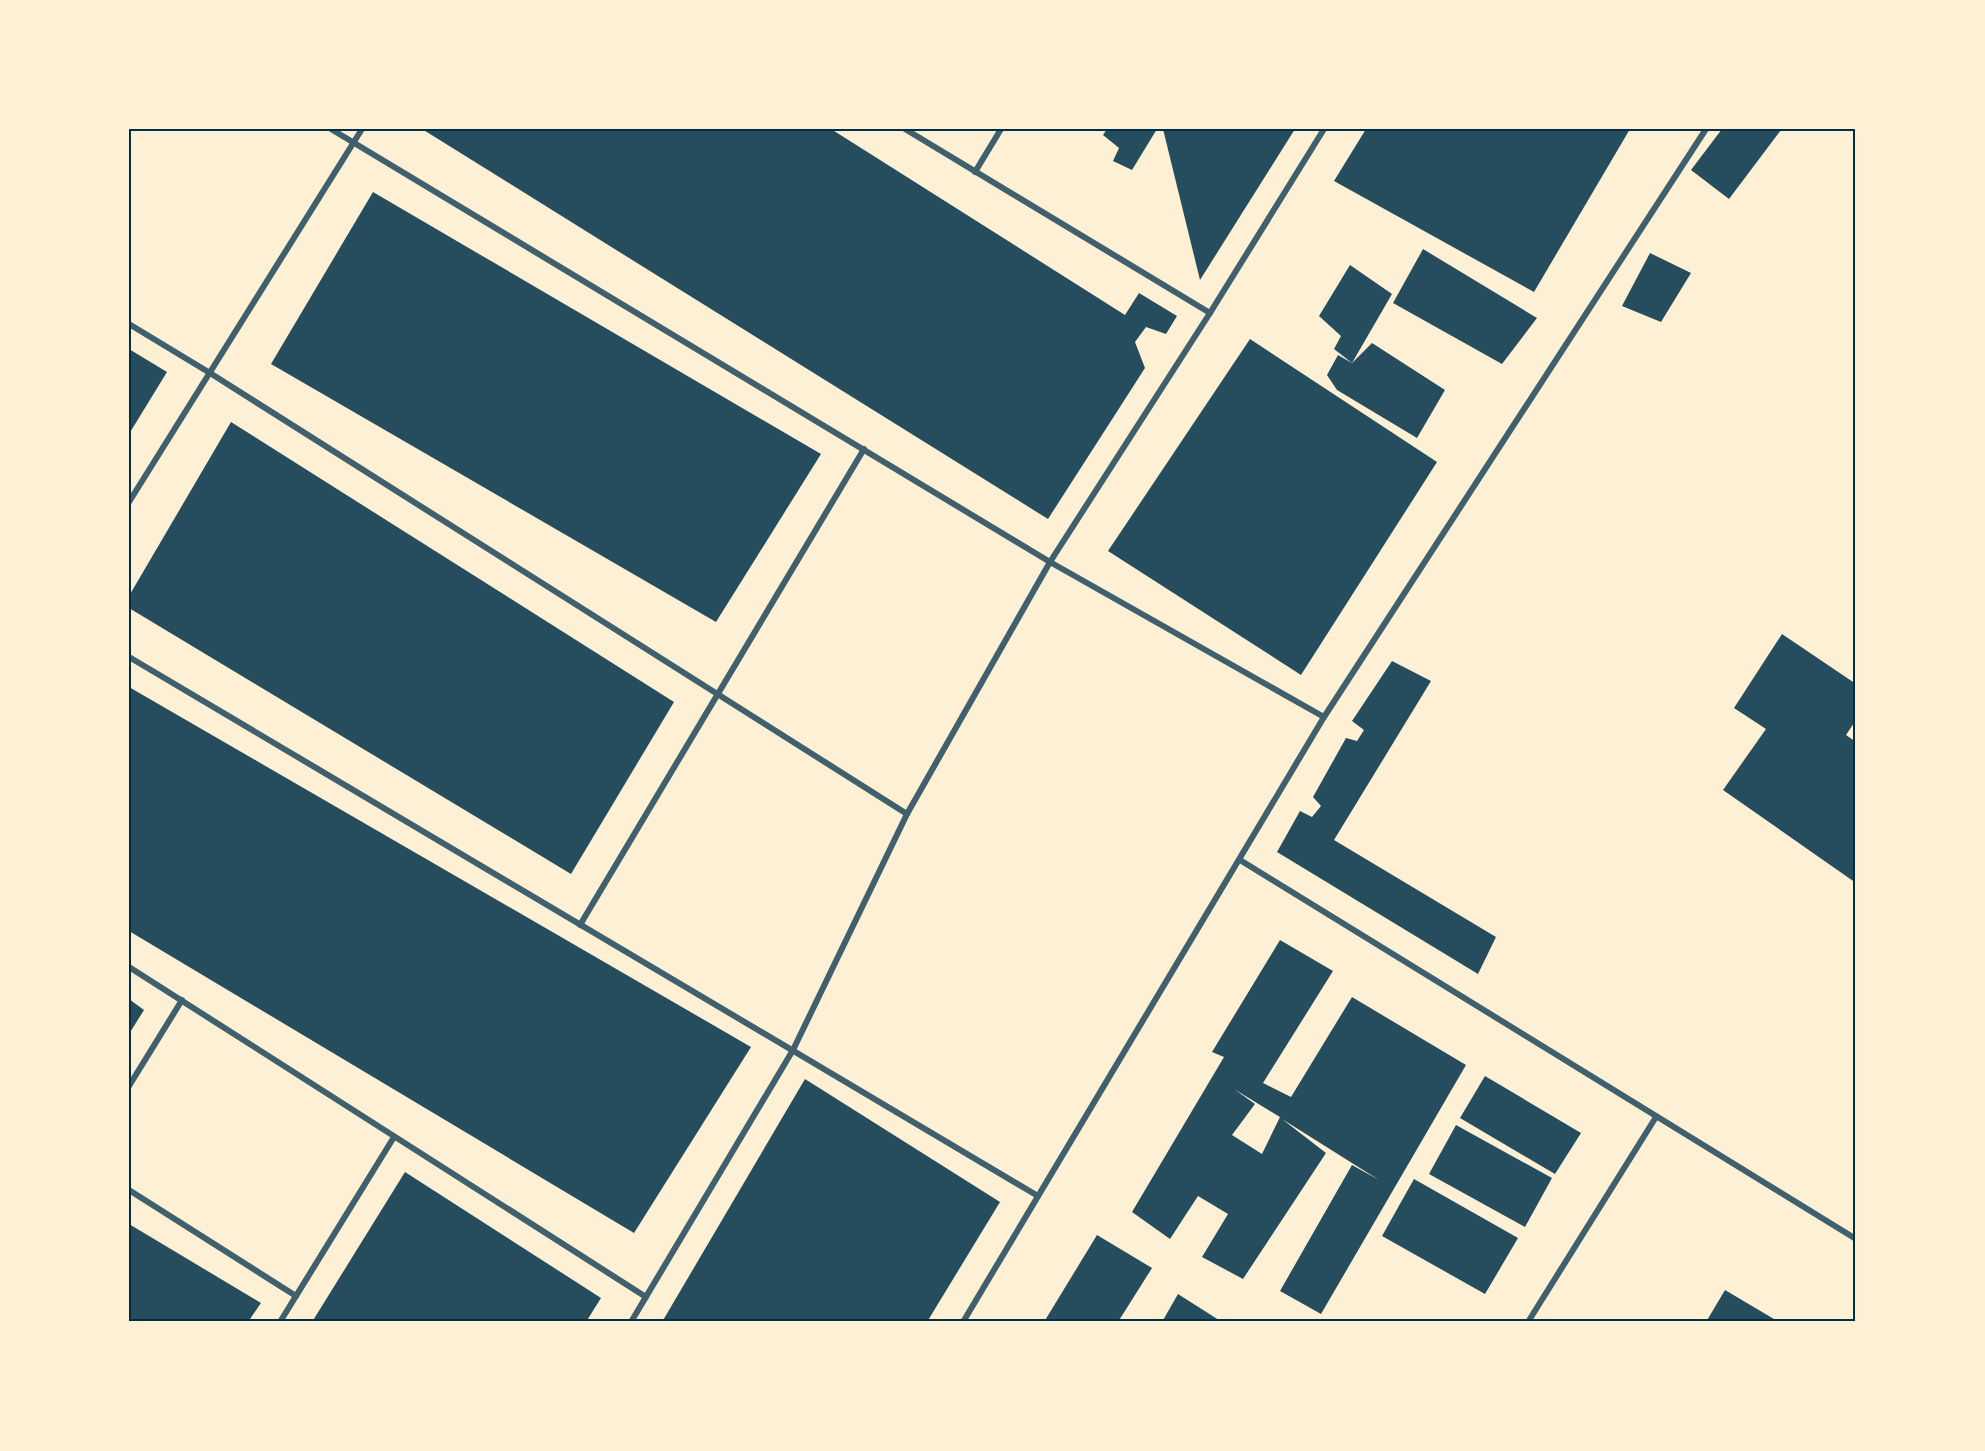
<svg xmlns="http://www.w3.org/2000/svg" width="1985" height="1451" font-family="Ubuntu,sans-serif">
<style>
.building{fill:#264d5e;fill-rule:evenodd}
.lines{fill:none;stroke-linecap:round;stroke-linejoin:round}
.minor{stroke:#3f606c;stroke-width:6}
.neatline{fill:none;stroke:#003049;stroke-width:2}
</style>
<rect width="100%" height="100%" fill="#fdf0d5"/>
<g class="building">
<path d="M422 129H831L1125 315 1139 293 1177 316 1166 334 1146 327 1135 342 1145 368 1048 519Z"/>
<path d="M1107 129H1157L1132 170 1113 161 1119 148 1103 135Z"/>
<path d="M1163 129H1295L1200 280Z"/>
<path d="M1366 129H1630L1534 292 1334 181Z"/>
<path d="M1722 129 1781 130 1729 199 1691 170Z"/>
<path d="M373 192 821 454 716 622 271 364Z"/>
<path d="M1423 249 1537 318 1502 364 1393 303Z"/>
<path d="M1650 253 1691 273 1661 322 1622 306Z"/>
<path d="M1350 265 1392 294 1352 363 1334 349 1341 336 1319 316Z"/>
<path d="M1250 339 1437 462 1301 675 1108 551Z"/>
<path d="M1372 343 1445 390 1417 438 1337 390 1327 375 1338 355 1352 363Z"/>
<path d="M129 349 167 372 129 434Z"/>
<path d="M231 422 674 702 571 874 129 608V596Z"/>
<path d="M1782 634 1856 684V720L1846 735 1856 742V883L1723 790 1766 729 1734 708Z"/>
<path d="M1392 661 1431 681 1334 840 1496 937 1478 974 1277 852 1300 811 1312 817 1321 806 1313 797 1346 738 1357 741 1364 730 1352 721Z"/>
<path d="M129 687 751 1047 634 1233 129 931Z"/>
<path d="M1280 940 1333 971 1263 1083 1291 1097 1352 997 1466 1065 1321 1314 1280 1291 1352 1165 1379 1180 1282 1119 1326 1153 1243 1279 1202 1257 1228 1214 1198 1196 1170 1239 1132 1212 1224 1057 1212 1052ZM1234 1089 1280 1117 1262 1154 1232 1135 1255 1104Z"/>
<path d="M129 999 144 1010 129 1034Z"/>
<path d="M1485 1076 1581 1133 1555 1174 1460 1118Z"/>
<path d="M805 1079 1000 1202 927 1322H662Z"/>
<path d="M1456 1125 1552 1178 1525 1227 1429 1174Z"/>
<path d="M405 1172 601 1298 586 1322H312Z"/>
<path d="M1414 1179 1518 1238 1485 1294 1382 1236Z"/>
<path d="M129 1224 261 1303 248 1322H129Z"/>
<path d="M1097 1235 1152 1268 1118 1322H1044Z"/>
<path d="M1725 1290 1779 1322H1706Z"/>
<path d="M1178 1294 1222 1322H1162Z"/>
</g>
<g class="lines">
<g class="minor">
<path d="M331 129 1050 562 1324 717"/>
<path d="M905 129 1210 313"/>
<path d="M975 172 1001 129"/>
<path d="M129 324 210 373 907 814"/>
<path d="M129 502 362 129"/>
<path d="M129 657 1038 1196"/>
<path d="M1240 860 1856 1239"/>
<path d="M580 925 864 449"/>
<path d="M129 967 646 1297"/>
<path d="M129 1086 182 1000"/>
<path d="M129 1190 296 1296"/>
<path d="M280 1322 394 1137"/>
<path d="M631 1322 793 1050 907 814 1050 562 1210 313 1324 129"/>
<path d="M963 1322 1324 717 1706 129"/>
<path d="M1528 1322 1656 1117"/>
</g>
</g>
<rect width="1985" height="1451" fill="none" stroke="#fdf0d5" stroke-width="261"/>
<rect x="130" y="130" width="1724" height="1190" class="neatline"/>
</svg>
